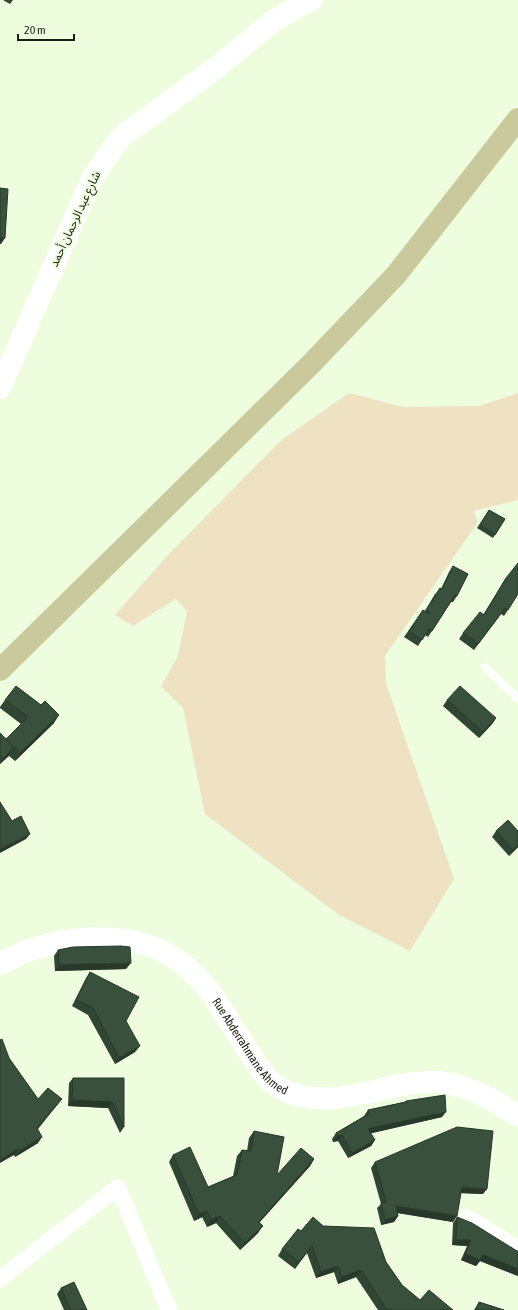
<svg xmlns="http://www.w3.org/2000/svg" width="518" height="1310" font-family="'Asap Condensed','Noto Sans Arabic',sans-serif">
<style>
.green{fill:#efe2c3}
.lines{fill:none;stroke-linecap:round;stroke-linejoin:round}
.lane{stroke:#fff;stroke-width:8}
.street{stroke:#fff;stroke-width:16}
.secondary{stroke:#fff;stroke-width:22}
.primary{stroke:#c9c99d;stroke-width:22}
.wall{fill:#314534}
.shaded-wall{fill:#28382b}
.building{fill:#39503d;stroke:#28382b}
.labels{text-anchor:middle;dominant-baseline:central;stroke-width:4;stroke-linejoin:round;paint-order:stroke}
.street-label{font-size:12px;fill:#1b2016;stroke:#edfdde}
</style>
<rect width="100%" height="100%" fill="#edfdde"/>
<path class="green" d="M349 393 403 407 479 406 518 393V500L474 511 478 522 385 656 386 683 454 879 410 951 339 915 205 814 183 708 161 686 178 656 187 611 176 599 133 626 115 615 168 555 280 441Z"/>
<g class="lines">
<path class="lane" d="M485 667 518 699"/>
<g class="street">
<path d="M467 1217 518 1249"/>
<path d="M0 1279 118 1187 169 1310"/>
</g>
<g class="secondary">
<path d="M0 388 93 177 121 137 216 68 272 22 299 6 312 0"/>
<path id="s1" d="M0 964C9 960 18 954 27 951 81 932 152 930 194 974 212 991 225 1015 238 1035 251 1053 263 1081 284 1090 333 1114 386 1080 435 1082 467 1084 493 1099 518 1116"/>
</g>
<path class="primary" d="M0 670 311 364 396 275 518 119"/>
</g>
<g class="wall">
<path d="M3 0H13L10 4Z"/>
<path d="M489 510 505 519 493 538 477 528Z"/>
<path d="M453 566 457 596 453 602H451L428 637 425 635 418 646 404 637 423 610 425 611 435 594 441 589 449 572Z"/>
<path d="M506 578 508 610 504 616 501 614 474 650 459 639 463 633 483 615Z"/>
<path d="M5 700 54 723 15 761 9 756 0 764V733L6 739 21 724 0 708V707Z"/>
<path d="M447 700 496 718 492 724 479 738 443 706Z"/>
<path d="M496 831H518V847L509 856 492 837Z"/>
<path d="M58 950 126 969 55 971 54 956Z"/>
<path d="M90 972 126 1021 135 1052 115 1064 88 1015 72 1006 86 978Z"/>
<path d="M9 1058 38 1099 57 1105 38 1129V1143L15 1157 14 1155Z"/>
<path d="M73 1078H124V1127L120 1133 108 1108 68 1106 69 1083Z"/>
<path d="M406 1101 442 1117 371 1133 375 1140 371 1146 348 1158 338 1141 333 1142 332 1139 336 1133 364 1116 368 1110 404 1102Z"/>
<path d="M254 1131 277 1175 314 1159 310 1166 260 1222 258 1233 240 1250 216 1223 207 1227 202 1217 194 1221 169 1162 173 1155 208 1187 233 1176 237 1156 242 1150 247 1151 249 1138Z"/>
<path d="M375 1162 483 1194 461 1193 453 1222 397 1213 398 1216 394 1222 381 1225 377 1208 381 1204 371 1168Z"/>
<path d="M457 1217 517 1251H518V1276L480 1261 476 1266 461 1260 467 1246 452 1245 453 1223Z"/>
<path d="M323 1226 386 1262 402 1285 420 1300 453 1310H378L356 1277 338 1284 334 1272 316 1278 307 1253 295 1269 278 1256 282 1249 301 1231Z"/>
<path d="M61 1288 87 1310H64L57 1294Z"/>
<path d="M479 1302 504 1310H474Z"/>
</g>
<g class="shaded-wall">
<path d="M0 238H5L1 244H0Z"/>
<path d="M59 715 54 723 15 761 20 753Z"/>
<path d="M496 718 492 724 479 738 483 732Z"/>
<path d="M14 747 8 756 0 764V763L3 759Z"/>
<path d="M30 834 26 839 0 853V849Z"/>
<path d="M518 845V847L509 856 513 850Z"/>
<path d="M131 963 126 969 55 971 59 965Z"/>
<path d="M140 1046 135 1052 115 1064 119 1058Z"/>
<path d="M62 1099 57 1105 33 1134 37 1128Z"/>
<path d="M72 1100 112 1102 108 1108 68 1106Z"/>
<path d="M446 1112 442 1117 364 1135 368 1129Z"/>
<path d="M342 1135 338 1141 333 1142 337 1136Z"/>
<path d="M42 1137 38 1143 15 1157 20 1151Z"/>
<path d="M375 1140 371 1146 348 1158 352 1153Z"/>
<path d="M18 1149 14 1155 0 1163V1160Z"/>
<path d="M314 1159 310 1166 254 1228 259 1222Z"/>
<path d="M462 1187 487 1189 483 1194 458 1193Z"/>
<path d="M396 1206 457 1216 453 1222 392 1212Z"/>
<path d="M207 1211 202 1217 194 1221 199 1214Z"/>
<path d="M220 1216 216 1223 207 1227 211 1220Z"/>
<path d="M398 1216 394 1222 381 1225 385 1220Z"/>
<path d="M263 1226 258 1233 240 1250 245 1243Z"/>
<path d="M456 1240H471L467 1246 452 1245Z"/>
<path d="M465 1254 483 1255 518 1269V1276L480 1261 476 1266 461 1260Z"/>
<path d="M338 1266 334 1272 316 1278 321 1272Z"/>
<path d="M361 1270 356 1277 338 1284 342 1277Z"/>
</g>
<g class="building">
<path d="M0 188 8 189 5 238H0Z"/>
<path d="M489 510 505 519 495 535 480 525Z"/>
<path d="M518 563V594L508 610 505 608 478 644 463 633 480 612 484 615 506 578Z"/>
<path d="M453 566 468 574 457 596 455 595 432 631 429 629 422 640 409 631 423 610 429 614 430 613 426 610 440 588 442 589Z"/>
<path d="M16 686 41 705 45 701 59 715 20 753 6 739 28 717 5 700Z"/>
<path d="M460 686 496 718 483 732 447 700Z"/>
<path d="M0 733 14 747 3 759 0 756Z"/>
<path d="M0 802 12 821 21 816 30 834 0 849Z"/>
<path d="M508 820 518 831V845L513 850 496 831Z"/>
<path d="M121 946 130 947 131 963 59 965 58 950 73 947Z"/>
<path d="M90 972 139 997 126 1021 140 1046 119 1058 93 1008 76 1000Z"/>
<path d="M2 1039 9 1058 38 1099 48 1088 62 1099 37 1128 42 1137 20 1151 18 1149 0 1160V1040Z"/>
<path d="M73 1078H124V1127L112 1102 72 1100Z"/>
<path d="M445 1095 446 1112 368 1129 375 1140 352 1153 342 1135 337 1136 336 1133 369 1114 368 1110 406 1102V1101Z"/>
<path d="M457 1127 493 1131 487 1189 462 1187 457 1216 396 1206 398 1216 385 1220 381 1203 386 1202 375 1162Z"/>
<path d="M254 1131 284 1137 277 1175 301 1148 314 1159 259 1222 263 1226 245 1243 220 1216 211 1220 207 1211 199 1214 173 1155 190 1147 208 1187 237 1175 242 1150 251 1151Z"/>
<path d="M313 1217 323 1226 374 1228 386 1262 402 1285 420 1300 429 1290 453 1310H391V1309L387 1310 361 1270 342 1277 338 1266 321 1272 312 1246 299 1262 282 1249 298 1229 301 1231Z"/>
<path d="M457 1217 472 1223 517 1251H518V1269L483 1255 480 1260 465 1254 471 1240H456Z"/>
<path d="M74 1282 87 1310H71L61 1288Z"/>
<path d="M479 1302 504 1310H476Z"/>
</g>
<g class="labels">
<g class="street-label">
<text transform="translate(75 219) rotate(-65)">شارع عبد الرحمان أحمد</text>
<text stroke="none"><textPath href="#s1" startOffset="300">Rue Abderrahmane Ahmed</textPath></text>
</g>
</g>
<path d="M18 34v6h56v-6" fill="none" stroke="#1b2016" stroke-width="2"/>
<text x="24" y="34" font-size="12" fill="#1b2016" stroke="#edfdde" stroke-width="3" paint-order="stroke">20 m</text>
</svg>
